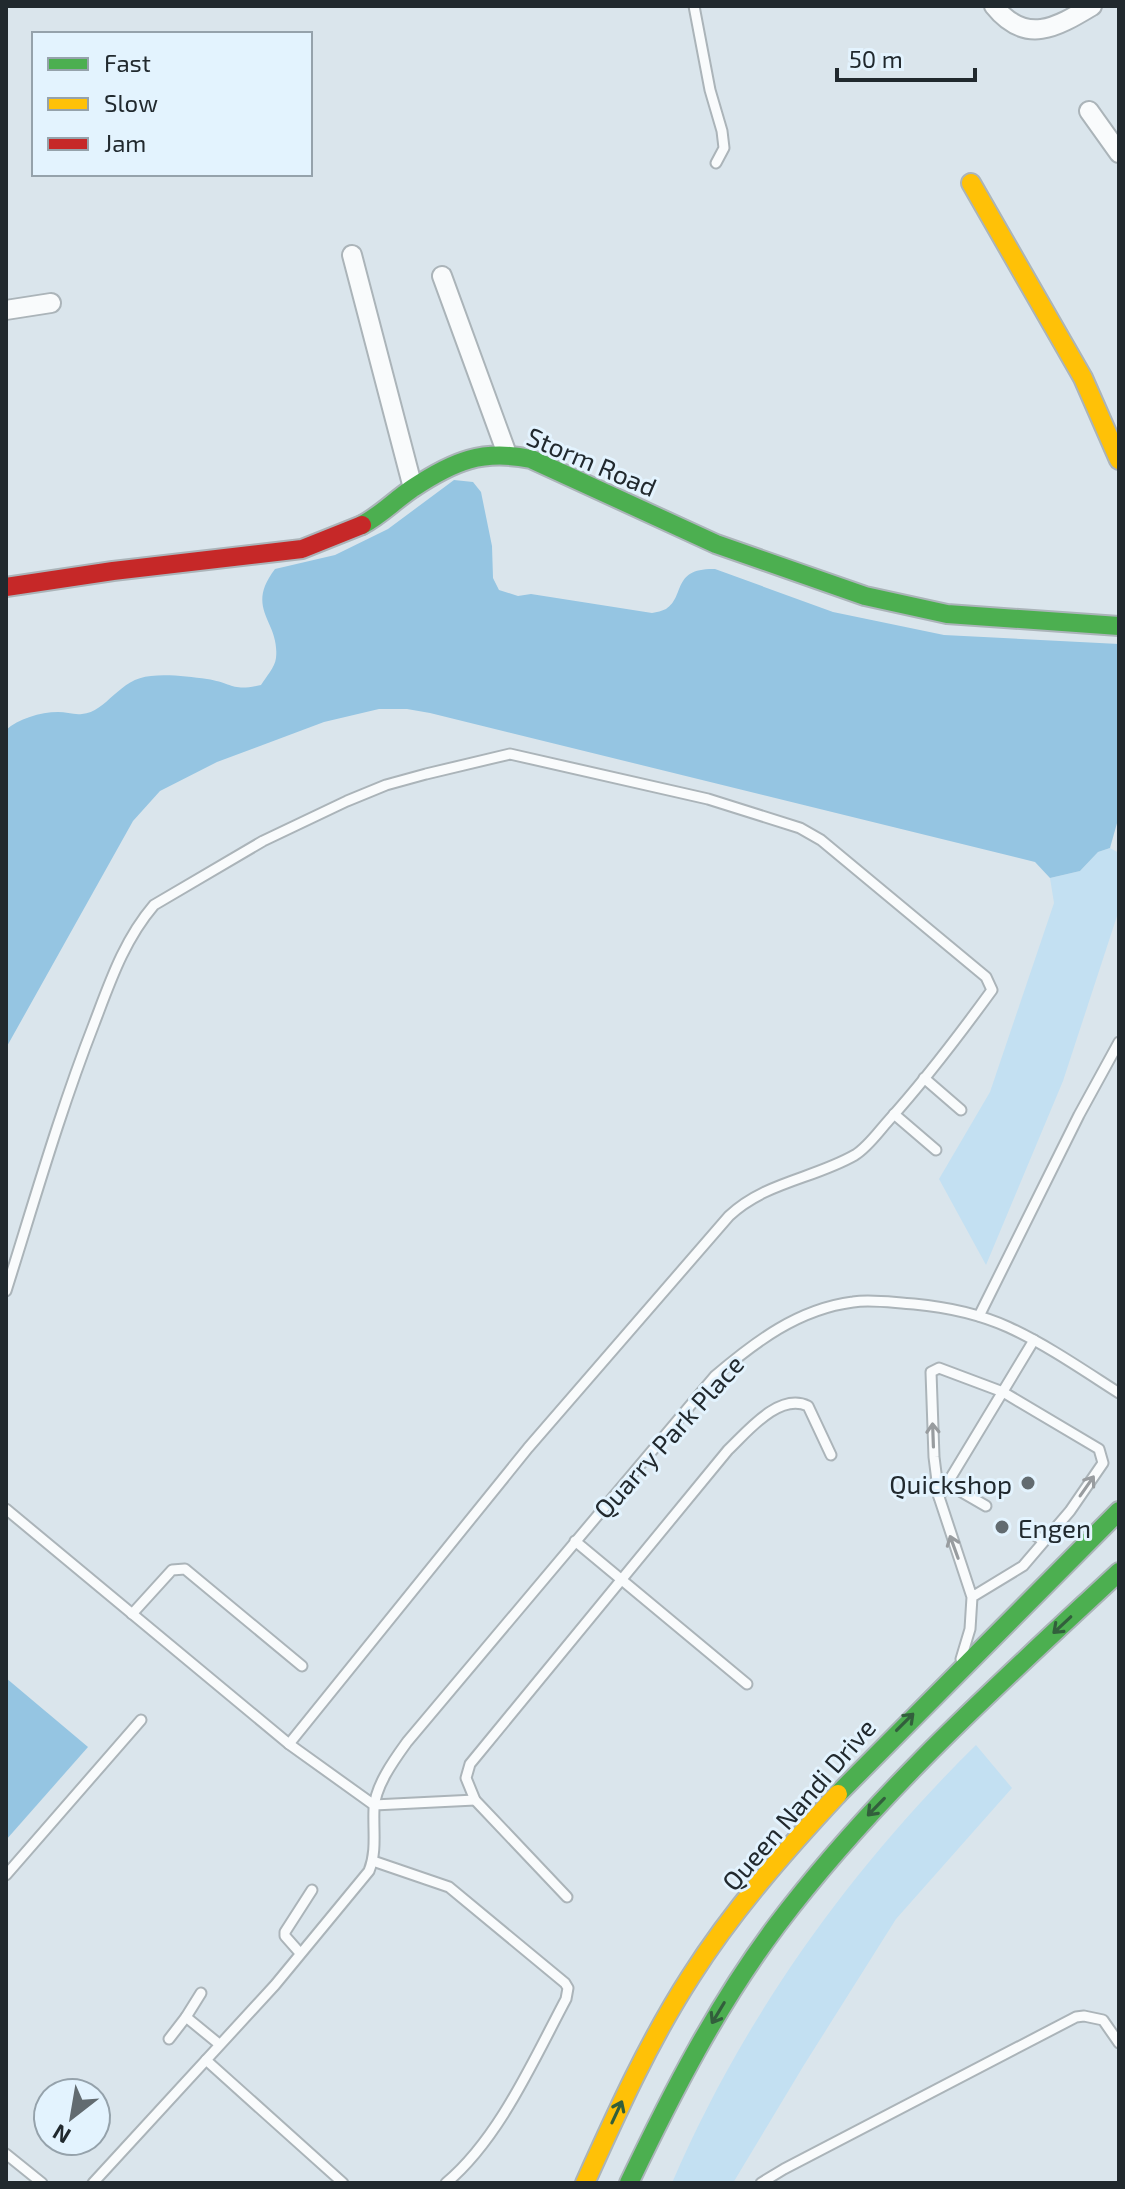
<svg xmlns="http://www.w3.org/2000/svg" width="1125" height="2189" font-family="'Exo 2',sans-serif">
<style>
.green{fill:#c3e0f2}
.forest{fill:#95c5e2}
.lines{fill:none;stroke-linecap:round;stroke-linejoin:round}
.lane-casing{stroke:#abb4b9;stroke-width:13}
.street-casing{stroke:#abb4b9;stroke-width:22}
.fast-casing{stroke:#abb4b9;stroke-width:22}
.slow-casing{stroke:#abb4b9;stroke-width:22}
.jam-casing{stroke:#abb4b9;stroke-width:22}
.lane{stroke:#f9fbfc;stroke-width:9}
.street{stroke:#f9fbfc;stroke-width:18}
.fast{stroke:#4caf50;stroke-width:18}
.slow{stroke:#ffc107;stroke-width:18}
.jam{stroke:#c62828;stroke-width:18}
.oneway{stroke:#989c9f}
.oneway2{stroke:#325f3c}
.poi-dot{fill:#626b70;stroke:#e3f3fe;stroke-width:3}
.labels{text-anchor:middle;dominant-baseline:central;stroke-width:6;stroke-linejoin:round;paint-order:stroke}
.street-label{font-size:26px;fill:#21292e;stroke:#e3f3fe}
.poi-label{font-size:26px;fill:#21292e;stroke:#e3f3fe;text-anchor:end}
</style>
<rect width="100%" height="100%" fill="#dae5ec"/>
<g class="green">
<path d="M1110 848 1119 853V910L1063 1081 986 1265 939 1179 990 1092 1054 903 1050 878 1080 871 1098 852Z"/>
<path d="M976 1745 1012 1788 896 1919 804 2065 733 2183H672C743 2018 849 1870 976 1745Z"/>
</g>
<g class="forest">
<path d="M454 480 473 482 481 492 492 546 493 578 499 590 518 596 531 594 652 613C657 612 662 611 666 609 686 596 671 568 715 569L833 612 944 635 1119 644V816L1110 848 1098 852 1080 871 1050 878 1035 862 430 713 407 709H379L324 722 217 762 160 791 133 821 6 1048V730C18 719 40 712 58 712 66 712 74 715 82 714 107 712 119 678 151 676 169 674 190 677 207 679 233 683 232 692 261 685 266 677 275 667 276 658 280 620 244 610 275 569L335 555 388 529Z"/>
<path d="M6 1678 88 1747 6 1840Z"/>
</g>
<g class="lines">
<defs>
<g id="lane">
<path d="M694 6 710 90 722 131 724 148 716 163"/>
<path d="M924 1078 961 1110"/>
<path d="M894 1114 936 1150"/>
<path d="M6 1291C34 1202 60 1111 94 1024 110 982 124 940 154 905L263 841 347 801 386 785 426 774 510 754 708 799 800 828 821 840 986 977 992 990C960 1034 926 1079 889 1120 879 1131 868 1147 855 1155 813 1179 765 1182 729 1216L528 1448 289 1744"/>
<path d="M979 1316 1079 1115 1119 1042"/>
<path d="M948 1484 986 1506"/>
<path d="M939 1497 1034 1340"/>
<path d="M6 1509 289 1744 374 1805 475 1800"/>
<path d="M1028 1531 1044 1541"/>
<path d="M575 1541 747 1684"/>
<path d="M132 1614 172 1570 185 1569 302 1666"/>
<path d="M961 1659 970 1629 972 1597 939 1497 934 1457 931 1372 939 1368 1003 1392 1099 1449 1103 1463 1070 1511 1023 1566 972 1597"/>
<path d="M373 1861 449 1887 565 1983 568 1988 566 1999C534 2059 499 2139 446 2183"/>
<path d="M6 1875 141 1720"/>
<path d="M567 1897 475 1800 466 1778 470 1764 728 1450C747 1432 779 1392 808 1406L831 1455"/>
<path d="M300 1953 285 1936V1932L312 1890"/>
<path d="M186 2017 201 1993"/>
<path d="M169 2039 186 2017 219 2044"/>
<path d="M206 2060 343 2183"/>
<path d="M6 2154 42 2183"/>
<path d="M93 2183 275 1985 369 1871C377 1851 373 1831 374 1809 375 1786 394 1760 407 1742L715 1376C755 1342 798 1309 853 1302 872 1299 894 1303 914 1304 946 1307 979 1314 1008 1327 1047 1345 1083 1370 1119 1393"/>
<path d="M761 2183 784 2169 1076 2017 1084 2016 1103 2020 1119 2043"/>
</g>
<g id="street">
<path d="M994 6C1026 46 1057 27 1092 6"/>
<path d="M1089 111 1119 153"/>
<path d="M352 255 413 488"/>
<path d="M442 276 507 454"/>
<path d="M6 310 51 303"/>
</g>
<g id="fast">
<path d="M362 525C381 515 395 500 413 488 454 461 482 449 531 459L716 544 865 596 947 614 1119 626"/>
<path d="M838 1794 1119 1511"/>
<path d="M629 2183C672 2093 717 2005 777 1925 876 1794 999 1684 1119 1572"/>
</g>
<g id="slow">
<path d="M971 183 1083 378 1119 460"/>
<path d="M585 2183C617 2112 649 2041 691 1976 733 1910 785 1851 838 1794"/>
</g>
<path id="jam" d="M6 587 113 571 302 549 362 525"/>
</defs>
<use href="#lane" class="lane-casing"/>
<use href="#street" class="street-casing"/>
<use href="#fast" class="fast-casing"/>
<use href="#slow" class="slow-casing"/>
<use href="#jam" class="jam-casing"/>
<use href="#lane" class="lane"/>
<use href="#street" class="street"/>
<use href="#fast" class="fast"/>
<use href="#slow" class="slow"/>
<use href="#jam" class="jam"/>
</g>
<defs><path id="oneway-shaft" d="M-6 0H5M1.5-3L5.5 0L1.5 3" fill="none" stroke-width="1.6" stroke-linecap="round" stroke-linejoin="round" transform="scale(2)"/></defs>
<g class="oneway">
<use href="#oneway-shaft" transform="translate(933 1435) rotate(-92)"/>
<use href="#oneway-shaft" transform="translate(1087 1486) rotate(-55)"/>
<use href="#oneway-shaft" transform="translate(954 1547) rotate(-110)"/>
</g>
<g class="oneway2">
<use href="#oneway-shaft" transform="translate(1062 1625) rotate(137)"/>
<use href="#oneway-shaft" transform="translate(905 1722) rotate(-45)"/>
<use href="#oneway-shaft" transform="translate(876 1807) rotate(134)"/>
<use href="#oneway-shaft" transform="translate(718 2013) rotate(121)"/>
<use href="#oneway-shaft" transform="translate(617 2112) rotate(-65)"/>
</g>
<g class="poi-dot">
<circle cx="1028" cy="1483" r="8"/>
<circle cx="1002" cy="1527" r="8"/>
</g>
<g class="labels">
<g class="street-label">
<text transform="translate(592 461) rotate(23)">Storm Road</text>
<text transform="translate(668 1436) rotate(-48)">Quarry Park Place</text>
<text transform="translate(798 1804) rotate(-49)">Queen Nandi Drive</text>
</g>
<g class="poi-label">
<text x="1012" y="1483">Quickshop</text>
<text x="1018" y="1527" text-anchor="start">Engen</text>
</g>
</g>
<rect width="1125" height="2189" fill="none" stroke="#21292e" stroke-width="16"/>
<rect x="32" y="32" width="280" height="144" fill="#e3f3fe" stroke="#95a2ab" stroke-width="2"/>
<rect x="48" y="58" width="40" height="12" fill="#4caf50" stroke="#95a2ab" stroke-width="2"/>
<text x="104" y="72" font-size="24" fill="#21292e">Fast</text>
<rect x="48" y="98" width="40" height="12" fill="#ffc107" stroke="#95a2ab" stroke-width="2"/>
<text x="104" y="112" font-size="24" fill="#21292e">Slow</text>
<rect x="48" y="138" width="40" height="12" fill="#c62828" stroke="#95a2ab" stroke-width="2"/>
<text x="104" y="152" font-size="24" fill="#21292e">Jam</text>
<g transform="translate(72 2117) rotate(211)"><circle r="38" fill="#e3f3fe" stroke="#95a2ab" stroke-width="2"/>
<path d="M0-6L14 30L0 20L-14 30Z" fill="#626b70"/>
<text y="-12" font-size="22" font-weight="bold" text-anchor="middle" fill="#21292e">N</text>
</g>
<path d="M837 68v12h138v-12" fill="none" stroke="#21292e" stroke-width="4"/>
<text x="849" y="68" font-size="24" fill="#21292e" stroke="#e3f3fe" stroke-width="6" paint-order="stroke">50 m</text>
</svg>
